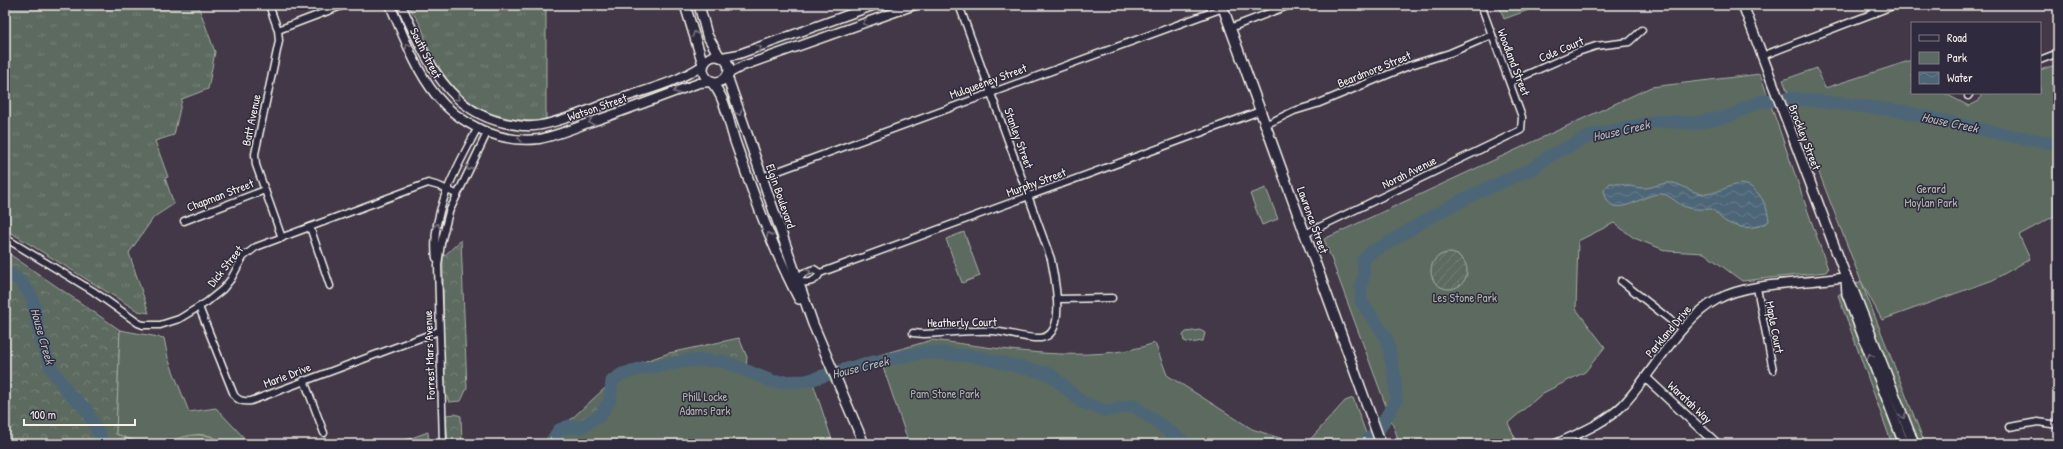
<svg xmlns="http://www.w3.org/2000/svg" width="2063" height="449" font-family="'Patrick Hand',sans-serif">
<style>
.grass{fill:url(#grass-tufts);stroke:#a8aea4}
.forest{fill:url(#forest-crowns);stroke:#a8aea4}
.park{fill:#5c6b61;stroke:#a8aea4}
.garden{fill:url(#garden-furrows);stroke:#a8aea4}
.water{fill:url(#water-waves);stroke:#909ea4}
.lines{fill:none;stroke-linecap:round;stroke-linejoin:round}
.river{stroke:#4d6677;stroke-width:13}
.minor-casing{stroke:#f4f1e8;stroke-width:9}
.tertiary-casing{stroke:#f4f1e8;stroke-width:11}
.secondary-casing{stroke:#f4f1e8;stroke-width:12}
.minor{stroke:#2f2a3d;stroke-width:6}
.tertiary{stroke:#2f2a3d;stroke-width:8}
.secondary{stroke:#2f2a3d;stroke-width:9}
.oneway{stroke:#747079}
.labels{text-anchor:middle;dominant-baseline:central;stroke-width:3;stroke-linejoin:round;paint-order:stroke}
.street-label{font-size:12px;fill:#f4f1e8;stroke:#2f2a3d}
.park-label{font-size:12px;fill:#b0b5ab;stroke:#2f2a3d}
.water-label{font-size:13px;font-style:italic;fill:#b1b9bb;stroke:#2f2a3d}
</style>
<defs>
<pattern id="grass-tufts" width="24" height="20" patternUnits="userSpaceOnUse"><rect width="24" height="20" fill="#5c6b61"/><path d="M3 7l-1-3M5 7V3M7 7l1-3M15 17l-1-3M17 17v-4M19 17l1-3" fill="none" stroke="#748178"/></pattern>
<pattern id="forest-crowns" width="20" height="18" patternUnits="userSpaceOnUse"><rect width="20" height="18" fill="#5c6b61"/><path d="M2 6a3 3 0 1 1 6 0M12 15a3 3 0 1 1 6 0" fill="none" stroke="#748178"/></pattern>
<pattern id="garden-furrows" width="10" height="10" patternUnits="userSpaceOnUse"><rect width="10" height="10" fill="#5c6b61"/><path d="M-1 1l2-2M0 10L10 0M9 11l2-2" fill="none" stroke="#748178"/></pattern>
<pattern id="water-waves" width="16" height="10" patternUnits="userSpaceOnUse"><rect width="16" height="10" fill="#4d6677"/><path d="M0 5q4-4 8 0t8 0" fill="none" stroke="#677c8a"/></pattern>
</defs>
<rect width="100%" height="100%" fill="#423848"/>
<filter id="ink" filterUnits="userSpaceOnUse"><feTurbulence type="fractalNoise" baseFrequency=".025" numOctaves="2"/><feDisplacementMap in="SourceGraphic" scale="8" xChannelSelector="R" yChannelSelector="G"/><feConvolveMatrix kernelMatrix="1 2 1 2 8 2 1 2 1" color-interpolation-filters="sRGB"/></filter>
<g filter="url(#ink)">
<g class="grass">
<path d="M5 5H198L215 52 208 89 182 99 174 135 155 141 168 177 165 178 174 204 154 217 129 253 149 313 138 311 5 229Z"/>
<path d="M407 5H546V121C483 122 455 101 427 46 425 41 425 36 423 31 420 22 413 13 407 5Z"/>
<path d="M1861 281 1925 444H1892L1838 295Z"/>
</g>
<g class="forest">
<path d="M461 240 467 388 461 401 449 402 444 389 443 257Z"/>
<path d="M5 251 120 330 116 434 145 444H10L5 427Z"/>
<path d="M739 338 747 357 746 373 662 444H544L628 367 669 353Z"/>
<path d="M455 414 461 416 462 444H448L446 415Z"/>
<path d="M189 435C203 435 213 434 223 444H150Z"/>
</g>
<g class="park">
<path d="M1499 5H1542L1504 19Z"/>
<path d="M1912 60V93H1944L1969 106 1979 101 1982 93H2040V70L2058 64V214L2019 235 2030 259 1993 280 1882 320 1861 281 1783 80 1817 68 1825 88Z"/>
<path d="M1760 74 1828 269 1826 272 1742 281 1704 253 1667 251 1634 238 1614 223 1578 241 1576 309 1605 347 1585 372 1543 393 1508 423 1518 444H1400L1324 239 1651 87Z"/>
<path d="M1266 188 1278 219 1262 225 1250 194Z"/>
<path d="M964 232 980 276 962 283 946 239Z"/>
<path d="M120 330 164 338 168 358 189 412 216 408 250 444H223C200 421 172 447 146 444 136 443 126 437 116 434Z"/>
<path d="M1200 330 1205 333 1203 341 1190 343 1184 341 1183 335 1186 332Z"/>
<path d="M932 340C1000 348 1089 366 1155 343L1167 375 1252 429 1298 444H909L879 355Z"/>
<path d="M693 360 723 361 774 382 812 380 832 440 822 444H550L559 430 569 426 579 428 601 415 610 400 612 381C636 366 666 364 693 360Z"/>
<path d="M1353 398 1370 444H1306L1345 401Z"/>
<path d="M428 432 429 444H395Z"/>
</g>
<circle class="garden" cx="1449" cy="271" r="18"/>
<path class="water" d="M1610 183C1620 183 1639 189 1646 188 1654 187 1664 182 1673 183 1683 185 1694 194 1705 194 1720 194 1737 178 1751 187 1762 194 1768 209 1769 221 1756 231 1733 229 1721 218 1718 215 1715 211 1712 209 1704 209 1694 210 1686 207 1678 205 1671 195 1662 194 1643 192 1610 226 1604 190Z"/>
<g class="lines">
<g class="river">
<path d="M5 271 21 282 32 297 40 337 51 368 69 394 86 409 104 444"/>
<path d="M550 444 559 430 569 426 579 428 601 415 610 400 612 381 622 374 640 369 693 360 723 361 774 382 806 381 864 364 926 352 973 356 1050 374 1082 402 1106 411 1133 405 1187 444"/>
<path d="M1363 444 1378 431 1396 400 1395 379 1387 339 1361 301V286L1364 273 1363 260 1372 251 1381 247 1429 218 1472 195 1532 169 1549 156 1593 135 1658 121 1695 123 1727 117 1758 102 1792 98 1901 111 1997 133 2058 144"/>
</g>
<defs>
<g id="minor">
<path d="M269 5 278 30 279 41 255 154 256 165 282 238"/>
<path d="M1871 5 1875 13"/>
<path d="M1230 28 1290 5"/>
<path d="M278 30 344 5"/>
<path d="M1762 56 1895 5"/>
<path d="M2040 60 2058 53"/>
<path d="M1510 82 1578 52 1596 46 1629 42 1642 30"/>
<path d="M1968 96 1970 93"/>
<path d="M1265 125 1294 111 1317 104 1411 65 1450 53 1492 35"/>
<path d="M762 177 1223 8"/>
<path d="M184 221 265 190"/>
<path d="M310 227 330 286"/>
<path d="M1305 234 1521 130 1522 117 1481 5"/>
<path d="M5 238 93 291 138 323 143 325H160L179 319 207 302 223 289 231 279 243 257 256 247 428 183 439 186 456 194"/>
<path d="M436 258C430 212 457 168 477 129"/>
<path d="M820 273 814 269 803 273 798 281C807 284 816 282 820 273L1260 111"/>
<path d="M1621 281 1683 330"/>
<path d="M1757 288 1773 370"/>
<path d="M1057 299 1112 298"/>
<path d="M199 307 234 395C238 401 244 402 251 401L439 331"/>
<path d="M913 333 924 334C947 333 970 330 992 331 1009 332 1024 339 1041 338 1068 335 1054 276 1051 259L959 5"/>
<path d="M304 380 324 433"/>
<path d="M2009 427 2038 422 2058 425"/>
<path d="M443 444 438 265 441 243 449 212 487 133"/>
</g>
<g id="tertiary">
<path d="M390 5C403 34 415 69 435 94 459 124 499 144 539 139 555 136 572 129 588 123 625 111 662 96 699 83L711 82"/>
<path d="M401 5C424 54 446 111 505 123 517 125 528 128 541 125 563 121 586 111 607 103 638 92 675 84 703 65"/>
<path d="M722 57 739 54 875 5"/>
<path d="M728 74 743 66 915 5"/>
<path d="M1646 378 1717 444"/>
<path d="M1556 444C1579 433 1605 423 1623 405 1653 373 1680 319 1718 299 1751 281 1807 284 1846 277"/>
</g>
<g id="secondary">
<path d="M685 5 703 64"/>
<path d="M699 5 707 35 720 57"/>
<path d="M1222 5 1381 444"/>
<path d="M1743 5 1846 277 1853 290 1914 444"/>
<circle cx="716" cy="69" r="13"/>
<path d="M727 76 813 324 864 444"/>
<path d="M712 83C727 99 729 127 737 147 755 199 774 251 799 299"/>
<path d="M1846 280 1847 294 1904 444"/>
</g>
</defs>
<use href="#minor" class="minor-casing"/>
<use href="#tertiary" class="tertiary-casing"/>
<use href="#secondary" class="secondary-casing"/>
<use href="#minor" class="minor"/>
<use href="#tertiary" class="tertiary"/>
<use href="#secondary" class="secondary"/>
</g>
<defs><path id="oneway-chevron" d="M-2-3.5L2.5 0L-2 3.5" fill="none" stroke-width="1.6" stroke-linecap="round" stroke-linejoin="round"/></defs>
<g class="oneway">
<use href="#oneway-chevron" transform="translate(865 23) rotate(160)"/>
<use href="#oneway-chevron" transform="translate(695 34) rotate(-109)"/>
<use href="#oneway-chevron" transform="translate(408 46) rotate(-114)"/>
<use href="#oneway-chevron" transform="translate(759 48) rotate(-19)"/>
<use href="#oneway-chevron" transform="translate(676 91) rotate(160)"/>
<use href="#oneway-chevron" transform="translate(457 98) rotate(43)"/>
<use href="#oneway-chevron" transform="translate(739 113) rotate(70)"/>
<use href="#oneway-chevron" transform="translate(591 122) rotate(161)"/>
<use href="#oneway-chevron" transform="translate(520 138) rotate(-174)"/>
<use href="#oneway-chevron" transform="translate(469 168) rotate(116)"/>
<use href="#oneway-chevron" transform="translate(437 226) rotate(-81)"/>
<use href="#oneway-chevron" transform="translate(769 235) rotate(-112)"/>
<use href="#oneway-chevron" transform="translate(808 272) rotate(-21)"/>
<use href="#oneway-chevron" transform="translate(1870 356) rotate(-110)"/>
<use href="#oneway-chevron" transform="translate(1903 416) rotate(69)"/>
</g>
</g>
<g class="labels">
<g class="street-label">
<text transform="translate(1561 49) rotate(-23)">Cole Court</text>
<text transform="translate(426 53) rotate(63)">South Street</text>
<text transform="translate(1514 62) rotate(69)">Woodland Street</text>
<text transform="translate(1374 69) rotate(-22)">Beardmore Street</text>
<text transform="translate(988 81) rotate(-20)">Mulqueeney Street</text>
<text transform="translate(597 107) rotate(-19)">Watson Street</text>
<text transform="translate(251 120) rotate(-78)">Batt Avenue</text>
<text transform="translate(1805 137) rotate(69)">Brockley Street</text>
<text transform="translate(1019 138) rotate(70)">Stanley Street</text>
<text transform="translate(1409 172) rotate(-26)">Norah Avenue</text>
<text transform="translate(1036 182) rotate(-20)">Murphy Street</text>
<text transform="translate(220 195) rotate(-21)">Chapman Street</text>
<text transform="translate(781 196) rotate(71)">Elgin Boulevard</text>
<text transform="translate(1313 220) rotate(70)">Lawrence Street</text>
<text transform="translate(225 266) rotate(-51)">Dick Street</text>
<text transform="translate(962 322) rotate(-1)">Heatherly Court</text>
<text transform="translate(1775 327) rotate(79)">Maple Court</text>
<text transform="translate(1668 331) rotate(-50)">Parkland Drive</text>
<text transform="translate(429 355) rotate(-92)">Forrest Mars Avenue</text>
<text transform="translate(287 375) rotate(-21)">Marie Drive</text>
<text transform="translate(1690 402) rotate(43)">Waratah Way</text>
</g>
<g class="park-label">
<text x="1931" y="188">Gerard<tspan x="1931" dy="14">Moylan Park</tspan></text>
<text x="1465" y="297">Les Stone Park</text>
<text x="945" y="393">Pam Stone Park</text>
<text x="705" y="396">Phill Locke<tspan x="705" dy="14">Adams Park</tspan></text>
</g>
<g class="water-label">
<text transform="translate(1950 122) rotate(12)">House Creek</text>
<text transform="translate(1621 130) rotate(-13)">House Creek</text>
<text transform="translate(43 336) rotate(74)">House Creek</text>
<text transform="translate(860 367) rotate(-14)">House Creek</text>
</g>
</g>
<rect width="2063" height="449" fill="none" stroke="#2f2a3d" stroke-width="20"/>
<rect x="10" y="10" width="2043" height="429" fill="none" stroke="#f4f1e8" stroke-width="1.5" filter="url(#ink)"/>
<rect x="1911" y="22" width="130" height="72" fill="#2f2a3d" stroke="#7e7a81"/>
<rect x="1919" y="35" width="20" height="6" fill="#2f2a3d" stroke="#7e7a81"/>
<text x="1947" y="42" font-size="12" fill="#f4f1e8">Road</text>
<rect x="1919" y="52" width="20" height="12" fill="#5c6b61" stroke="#7e7a81"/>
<text x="1947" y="62" font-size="12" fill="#f4f1e8">Park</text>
<rect x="1919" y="72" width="20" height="12" fill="url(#water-waves)" stroke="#7e7a81"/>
<text x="1947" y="82" font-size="12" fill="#f4f1e8">Water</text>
<path d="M24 419v6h111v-6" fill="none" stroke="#f4f1e8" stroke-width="2"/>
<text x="30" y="419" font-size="12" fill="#f4f1e8" stroke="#2f2a3d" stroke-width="3" paint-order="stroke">100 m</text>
</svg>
